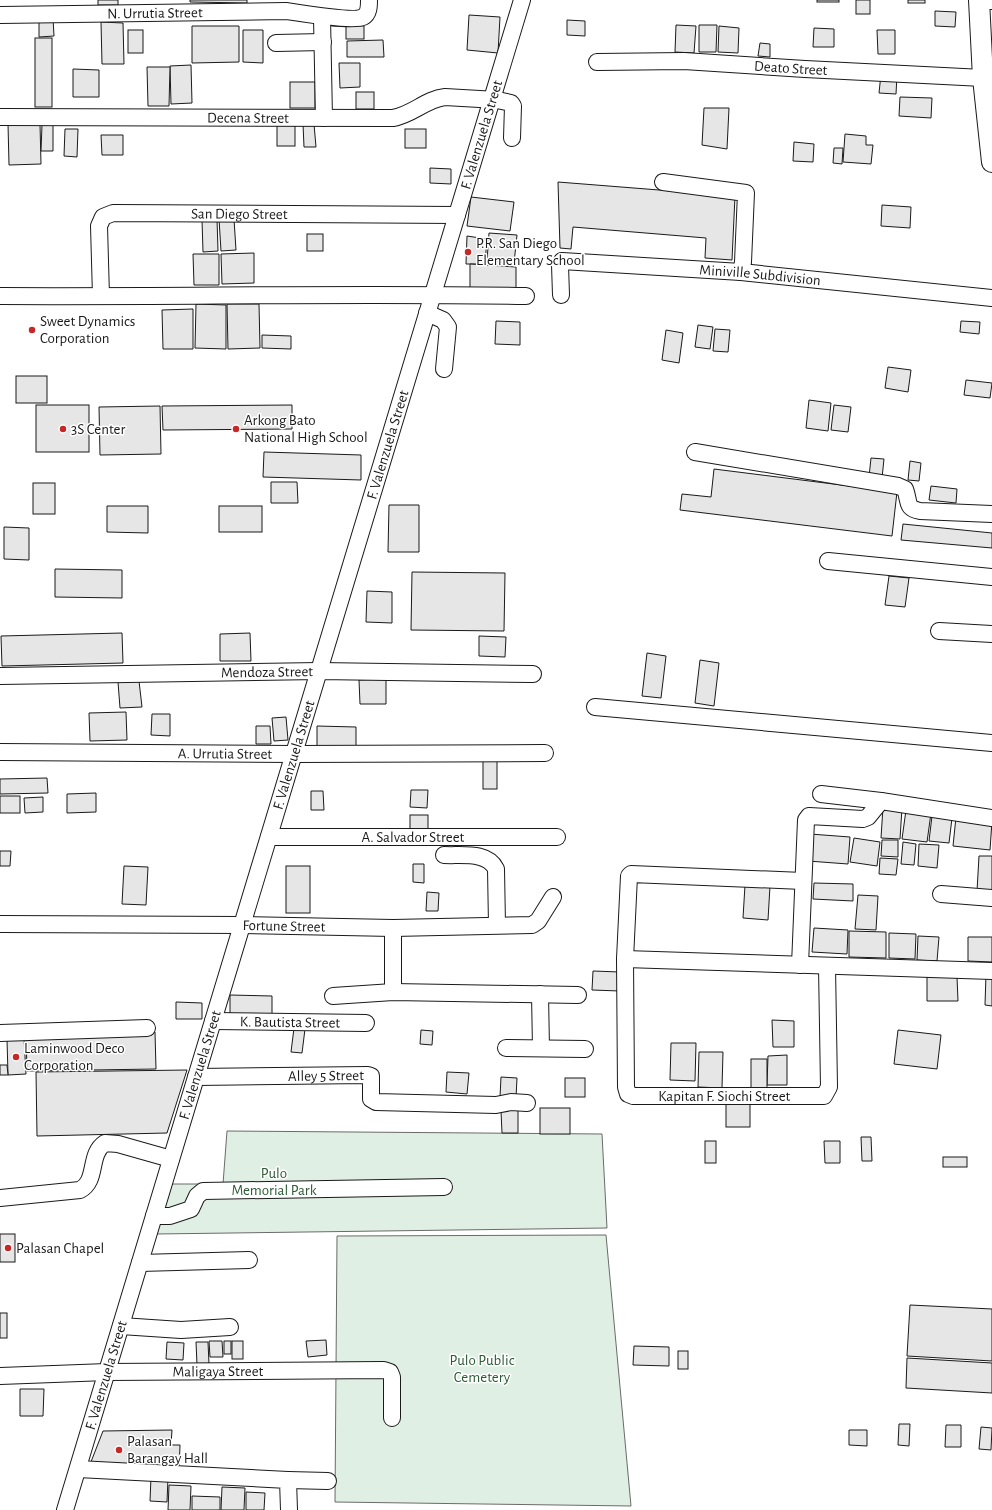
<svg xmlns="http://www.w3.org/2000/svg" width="992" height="1510" font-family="'Alegreya Sans',sans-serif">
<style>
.green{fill:#e0efe3;stroke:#6a6a6a}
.building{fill:#e6e6e6;stroke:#1a1a1a}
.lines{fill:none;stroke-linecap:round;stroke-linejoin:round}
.minor-casing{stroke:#1a1a1a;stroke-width:18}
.major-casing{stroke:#1a1a1a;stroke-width:22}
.minor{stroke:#fff;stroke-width:16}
.major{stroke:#fff;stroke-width:20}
.poi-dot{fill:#c62828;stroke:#fff;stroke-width:1.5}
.labels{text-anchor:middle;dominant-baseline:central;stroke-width:3;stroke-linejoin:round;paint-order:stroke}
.street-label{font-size:15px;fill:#1a1a1a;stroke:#fff}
.poi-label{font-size:15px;fill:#1a1a1a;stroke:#fff;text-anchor:start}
.park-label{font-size:15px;fill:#2b5a34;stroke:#fff}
</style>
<rect width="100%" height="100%" fill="#fff"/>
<g class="green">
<path d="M227 1131 602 1134 607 1228 156 1234 171 1184H223Z"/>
<path d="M606 1235 631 1506 335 1502 337 1236Z"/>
</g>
<g class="building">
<rect x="98" y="0" width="20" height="5"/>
<path d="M190 0H247V3L190 2Z"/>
<rect x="817" y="0" width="22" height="2"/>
<rect x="856" y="0" width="14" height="14"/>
<rect x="908" y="0" width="17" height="3"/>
<path d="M935 11 956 12 955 27 935 26Z"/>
<path d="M469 15 500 17 498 53 467 50Z"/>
<path d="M53 18 54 36 39 37V19Z"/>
<path d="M567 20 585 21V36L567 35Z"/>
<path d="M101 22 123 23 124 64H102Z"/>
<path d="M676 25 696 26 694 53 675 52Z"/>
<path d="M699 25H717L716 52H699Z"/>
<path d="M192 26H239V62L192 63Z"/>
<rect x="346" y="26" width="18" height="13"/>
<path d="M719 26 739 28 738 53 718 52Z"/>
<path d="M814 28 834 29V47H813Z"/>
<rect x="128" y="30" width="15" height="23"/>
<path d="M243 30H263V63L243 62Z"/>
<path d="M877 30H895V54H878Z"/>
<rect x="35" y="38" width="17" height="69"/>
<path d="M383 40 384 57H347V41Z"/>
<path d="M760 43 770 44V57L758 56Z"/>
<path d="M339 63H360V87L340 88Z"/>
<path d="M191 65 192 103 171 104 170 66Z"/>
<path d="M147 67H170L169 106H148Z"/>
<path d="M73 69 99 70V97H73Z"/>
<path d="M881 74 897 75 896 94 879 93Z"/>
<rect x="290" y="82" width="25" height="26"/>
<rect x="356" y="92" width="18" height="17"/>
<path d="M900 97 932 98 931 118 899 116Z"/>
<path d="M704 108H729L727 149 702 145Z"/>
<path d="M8 124H40L41 164 9 165Z"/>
<rect x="277" y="124" width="18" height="22"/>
<path d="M303 124H314L316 147H304Z"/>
<path d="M42 125H53V151H41Z"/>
<path d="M65 129H78L77 157 64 156Z"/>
<rect x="405" y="129" width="21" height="19"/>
<path d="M845 134 866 136V145H873L871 164 843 162Z"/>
<path d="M101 135H123V155H102Z"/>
<path d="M794 142 814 144 813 162 793 161Z"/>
<path d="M834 148H843L842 164 833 163Z"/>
<path d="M430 168 451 169V184L430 183Z"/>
<path d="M558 182 735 196 732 260 705 258 706 238 573 227 571 249 560 248Z"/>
<path d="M471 197 514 202 510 231 467 226Z"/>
<path d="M882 205 911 207 910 228 881 226Z"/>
<path d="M217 219 218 251 203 252 202 220Z"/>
<path d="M219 219H234L236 250 221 251Z"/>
<path d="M489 233 517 235 514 263 487 261Z"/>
<rect x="307" y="234" width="16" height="17"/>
<path d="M467 236 487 239 485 264H466Z"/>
<path d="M254 253V283L222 284 221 254Z"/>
<path d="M193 254H219V285H194Z"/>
<path d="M470 264 516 267V291H470Z"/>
<path d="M196 304 226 305V349L195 348Z"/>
<path d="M227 304H259L260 348 228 349Z"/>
<path d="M193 309V349H163L162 310Z"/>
<path d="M496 321 520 322V345L495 344Z"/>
<path d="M961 321 980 322 979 334 960 332Z"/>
<path d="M698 325 713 327 710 349 695 347Z"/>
<path d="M715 329 730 330 728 352 713 351Z"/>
<path d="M666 330 683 333 679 363 662 360Z"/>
<path d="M262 335 291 336V349L262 348Z"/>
<path d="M888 367 911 370 908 392 885 388Z"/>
<rect x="16" y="376" width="31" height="27"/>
<path d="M966 380 992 383 990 398 964 395Z"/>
<path d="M809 400 831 403 828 431 806 428Z"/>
<rect x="36" y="405" width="53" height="47"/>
<path d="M292 405V429L163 430 162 406Z"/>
<path d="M834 405 851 407 848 432 831 430Z"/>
<path d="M160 406 161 454 100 455 99 407Z"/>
<path d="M264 452 361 455V480L263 477Z"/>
<path d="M871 458 884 459 882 478 869 477Z"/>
<path d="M910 461 921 463 919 481 908 480Z"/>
<path d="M714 469 897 492 892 536 680 510 682 494 711 497Z"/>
<path d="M271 482H297L298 503H271Z"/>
<rect x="33" y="483" width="22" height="31"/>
<path d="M931 486 957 489 956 503 929 500Z"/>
<path d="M389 505H419V552H388Z"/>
<path d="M107 506H148V533L107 532Z"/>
<rect x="219" y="506" width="43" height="26"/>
<path d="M903 524 992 533V548L901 540Z"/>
<path d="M4 527 29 528V560L4 559Z"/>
<path d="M55 569 122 570V598L55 597Z"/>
<path d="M412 572 505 573 504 631 411 630Z"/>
<path d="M889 576 909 578 905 607 885 605Z"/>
<path d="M367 591 392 592V623L366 622Z"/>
<path d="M122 633 123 663 2 666 1 636Z"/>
<path d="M250 633 251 661H220V634Z"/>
<path d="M479 636 506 637 505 657 479 656Z"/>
<path d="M647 653 666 656 661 698 642 696Z"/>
<path d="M700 660 719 663 714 706 695 703Z"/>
<path d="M386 679V704H360L359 680Z"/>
<path d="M139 681 142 707 120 708 118 682Z"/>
<path d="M126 712 127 740 90 741 89 713Z"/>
<path d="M152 714H170V736L151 735Z"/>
<path d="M286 717 288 740 274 741 272 718Z"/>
<path d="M256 726H270L271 744H256Z"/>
<path d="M317 726 356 727V748L317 747Z"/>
<rect x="483" y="757" width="14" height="32"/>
<path d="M47 778 48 793 0 794V779Z"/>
<path d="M411 790H428L427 808 410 807Z"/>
<path d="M311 791H323L324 810H311Z"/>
<path d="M96 793V812L67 813V794Z"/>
<rect x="0" y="796" width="20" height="17"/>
<path d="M43 797V812L25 813 24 798Z"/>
<path d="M883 807 902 808 900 839 881 838Z"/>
<path d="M906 810 931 813 927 842 902 839Z"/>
<rect x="410" y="815" width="18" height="17"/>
<path d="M932 816 952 818 949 843 929 841Z"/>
<path d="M956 817 992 821 990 850 953 846Z"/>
<path d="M810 834 850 837 848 864 808 861Z"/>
<path d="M854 838 880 842 877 866 850 862Z"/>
<path d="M882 840H898V857L881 856Z"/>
<path d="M903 842 916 844 914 865 901 864Z"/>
<path d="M919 844 939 845 937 868 918 866Z"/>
<path d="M0 851H11L10 866H0Z"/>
<path d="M979 856H992V892L977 891Z"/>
<path d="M880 858 898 859 896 875 879 874Z"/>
<path d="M413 864H424V883L413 882Z"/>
<path d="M124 866 148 867 146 905 122 904Z"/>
<rect x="286" y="866" width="24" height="47"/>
<path d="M814 883 853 884V901L813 899Z"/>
<path d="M745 885 770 886 768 920 743 918Z"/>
<path d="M427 892 439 893 438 911H426Z"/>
<path d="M858 895 878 896 876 930 855 929Z"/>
<path d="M814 928 848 930 847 954 812 952Z"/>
<path d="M849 931 886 932V958L849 957Z"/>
<path d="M889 933 916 934 915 959 889 958Z"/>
<path d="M918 936 939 937 937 961 917 960Z"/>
<path d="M968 937H992V962L968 961Z"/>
<path d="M593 971 620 972V991L592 990Z"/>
<path d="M986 974H992V1006L985 1005Z"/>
<path d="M927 977H957L958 1001H927Z"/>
<path d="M230 995 272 996V1015L230 1014Z"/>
<path d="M176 1002 202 1003V1019H176Z"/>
<path d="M772 1020 794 1021V1047H773Z"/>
<path d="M294 1028 305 1029 302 1053 291 1052Z"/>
<path d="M421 1030 433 1031 432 1045 420 1044Z"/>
<path d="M898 1030 941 1035 937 1069 894 1064Z"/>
<path d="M155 1032 156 1069 27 1071 26 1034Z"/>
<path d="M24 1038 26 1074 8 1075 7 1039Z"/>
<path d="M671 1043H696L695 1081 670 1080Z"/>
<path d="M699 1052H723L722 1088 698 1087Z"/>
<path d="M787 1055V1085H767L768 1056Z"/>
<rect x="751" y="1059" width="16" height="29"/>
<path d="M0 1065H7L8 1075H0Z"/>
<path d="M187 1070 167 1133 37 1136 36 1072Z"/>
<path d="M447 1072 469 1073 467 1094 446 1092Z"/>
<path d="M501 1077 517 1078 516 1098 500 1097Z"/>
<rect x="565" y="1078" width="20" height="19"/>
<rect x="726" y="1102" width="24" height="25"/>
<rect x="540" y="1108" width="30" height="26"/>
<path d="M518 1110V1133H502L501 1111Z"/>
<path d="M861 1137H871L872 1161H862Z"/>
<rect x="705" y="1141" width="11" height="22"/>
<path d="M824 1141H840V1163H825Z"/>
<rect x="943" y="1157" width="24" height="10"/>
<rect x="0" y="1234" width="15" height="28"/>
<path d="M910 1305 992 1309V1361L907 1356Z"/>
<rect x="0" y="1313" width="7" height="25"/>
<path d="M326 1340 327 1355 308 1357 306 1341Z"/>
<path d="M209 1341H222L223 1357H210Z"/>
<rect x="224" y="1341" width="7" height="13"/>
<rect x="232" y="1341" width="11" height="18"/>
<path d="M167 1342 184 1343 183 1360 166 1359Z"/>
<path d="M196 1342H208L209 1364 197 1365Z"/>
<path d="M634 1346 669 1347V1366L633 1365Z"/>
<rect x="678" y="1351" width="10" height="18"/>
<path d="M907 1358 992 1363V1393L906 1388Z"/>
<path d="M20 1389H44L43 1416H20Z"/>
<path d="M899 1424H910L909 1446 898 1445Z"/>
<path d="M946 1425H961V1447H945Z"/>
<path d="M981 1427 992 1428 991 1450 979 1449Z"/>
<path d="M172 1430 171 1445H180L179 1472 89 1467 103 1431Z"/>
<path d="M849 1430H867V1446L849 1445Z"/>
<path d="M151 1477 168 1478 167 1502 150 1501Z"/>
<path d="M169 1485 191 1486 190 1510H168Z"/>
<path d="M222 1487 245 1488 244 1510H221Z"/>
<path d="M246 1492 265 1493 264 1510H246Z"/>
<path d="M192 1496 220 1497V1510H192Z"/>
</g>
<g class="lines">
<defs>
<g id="minor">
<path d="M979 1H992"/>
<path id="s1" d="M0 15 286 11C299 13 354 22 363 17 369 14 369 6 369 0"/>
<path d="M322 17 324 118"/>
<path d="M276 43 323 42"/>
<path id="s2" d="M597 62 684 61 805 69 983 78"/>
<path id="s3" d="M0 117 393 118C412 115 426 99 445 97L497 100 511 103 513 106 512 138"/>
<path d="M663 182 746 193 743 262 741 272"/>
<path id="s4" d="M561 295 560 265 562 261 741 272 992 298"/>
<path d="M0 296C175 297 351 293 526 296"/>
<path id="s5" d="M101 296 99 226 103 217 113 213 457 215"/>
<path d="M427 313 443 320 448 327 444 369"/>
<path d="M695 452 898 486 905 489C910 502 905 508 920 511L992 514"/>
<path d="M828 561 992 577"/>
<path d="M939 631 992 634"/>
<path id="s6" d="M0 676 319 671 533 674"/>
<path d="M595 707 992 743"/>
<path id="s7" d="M0 752 294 754 545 753"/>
<path d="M821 794 881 801"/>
<path id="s8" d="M269 837H557"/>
<path d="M444 855C462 856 487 851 496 869L497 925"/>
<path id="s9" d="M803 881 631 874 629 876 625 959 626 1087 628 1094 633 1096H824L829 1087 827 966"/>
<path d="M941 894 992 898"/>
<path id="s10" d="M0 924 242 925 393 928 532 925 538 921 553 897"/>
<path d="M625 959 992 971"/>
<path d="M800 965 806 820 809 816 863 819 868 817 881 801 992 818"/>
<path d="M393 992V928"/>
<path d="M540 994 541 1048"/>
<path d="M333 996 393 992 578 995"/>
<path id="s11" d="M213 1021 366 1023"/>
<path d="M0 1033 147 1028"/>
<path d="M506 1048 585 1049"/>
<path id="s12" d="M196 1077 368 1075 371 1076V1099L376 1102 496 1105 511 1102 527 1103"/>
<path d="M0 1198 80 1190C98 1181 88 1154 105 1143L118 1144 171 1159"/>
<path d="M154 1216H170L191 1209 197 1196 203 1191 444 1187"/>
<path d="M140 1263 249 1260"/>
<path d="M121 1326 181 1330 230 1327"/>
<path id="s13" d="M0 1376 107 1372 384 1370 390 1372 392 1377V1418"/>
<path d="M78 1469 288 1480 289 1510"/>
<path d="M288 1480 328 1481"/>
<path id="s14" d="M65 1510 522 0"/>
</g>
<path id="major" d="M979 0 983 78 992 162"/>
</defs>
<use href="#minor" class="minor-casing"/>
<use href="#major" class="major-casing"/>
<use href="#minor" class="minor"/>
<use href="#major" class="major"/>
</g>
<g class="poi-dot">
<circle cx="468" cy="252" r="4"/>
<circle cx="32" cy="330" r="4"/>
<circle cx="63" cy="429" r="4"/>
<circle cx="236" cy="429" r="4"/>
<circle cx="16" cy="1057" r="4"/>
<circle cx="8" cy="1248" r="4"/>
<circle cx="119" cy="1450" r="4"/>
</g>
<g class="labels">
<g class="street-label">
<text stroke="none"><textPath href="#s1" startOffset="155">N. Urrutia Street</textPath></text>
<text stroke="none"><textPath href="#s2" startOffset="194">Deato Street</textPath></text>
<text stroke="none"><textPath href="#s3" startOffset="248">Decena Street</textPath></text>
<text stroke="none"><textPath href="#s14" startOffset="1437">F. Valenzuela Street</textPath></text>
<text stroke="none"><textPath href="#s5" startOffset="217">San Diego Street</textPath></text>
<text stroke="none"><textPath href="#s4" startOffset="233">Miniville Subdivision</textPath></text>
<text stroke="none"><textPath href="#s14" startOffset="1113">F. Valenzuela Street</textPath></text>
<text stroke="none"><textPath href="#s6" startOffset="267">Mendoza Street</textPath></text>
<text stroke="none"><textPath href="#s7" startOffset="225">A. Urrutia Street</textPath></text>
<text stroke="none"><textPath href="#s14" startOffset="789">F. Valenzuela Street</textPath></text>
<text stroke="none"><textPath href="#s8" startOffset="144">A. Salvador Street</textPath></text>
<text stroke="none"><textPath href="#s10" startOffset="284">Fortune Street</textPath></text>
<text stroke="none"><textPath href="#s11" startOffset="77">K. Bautista Street</textPath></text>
<text stroke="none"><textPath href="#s14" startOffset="465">F. Valenzuela Street</textPath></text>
<text stroke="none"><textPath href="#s12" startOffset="130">Alley 5 Street</textPath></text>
<text stroke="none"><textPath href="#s9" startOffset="490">Kapitan F. Siochi Street</textPath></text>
<text stroke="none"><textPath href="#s13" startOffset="218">Maligaya Street</textPath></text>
<text stroke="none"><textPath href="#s14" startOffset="141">F. Valenzuela Street</textPath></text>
</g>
<g class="poi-label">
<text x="476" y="243">P.R. San Diego<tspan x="476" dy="17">Elementary School</tspan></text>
<text x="40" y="321">Sweet Dynamics<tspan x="40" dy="17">Corporation</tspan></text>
<text x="244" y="420">Arkong Bato<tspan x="244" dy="17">National High School</tspan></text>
<text x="71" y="429">3S Center</text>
<text x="24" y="1048">Laminwood Deco<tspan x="24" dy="17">Corporation</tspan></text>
<text x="16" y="1248">Palasan Chapel</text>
<text x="127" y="1441">Palasan<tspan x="127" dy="17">Barangay Hall</tspan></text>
</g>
<g class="park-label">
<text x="274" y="1173">Pulo<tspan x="274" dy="17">Memorial Park</tspan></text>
<text x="482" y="1360">Pulo Public<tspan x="482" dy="17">Cemetery</tspan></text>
</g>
</g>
</svg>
